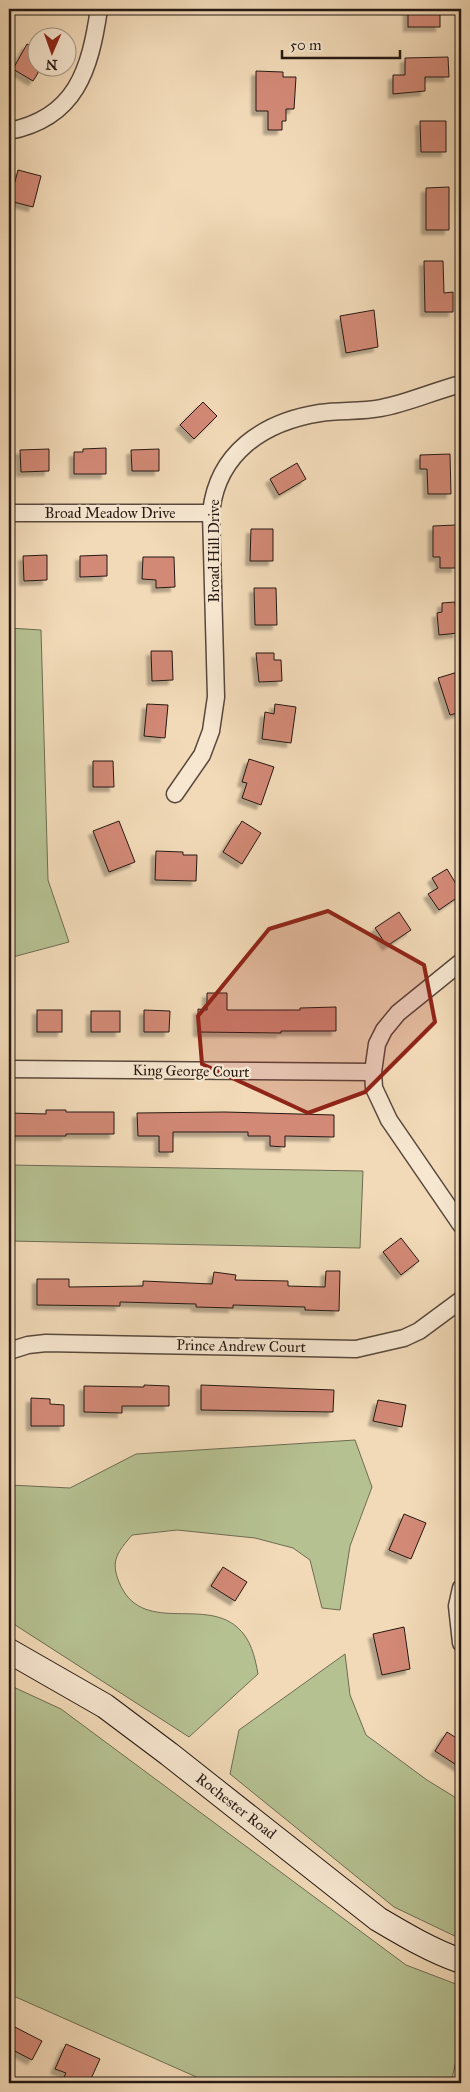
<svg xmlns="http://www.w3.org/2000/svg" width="470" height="2092" font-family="'IM FELL Great Primer',serif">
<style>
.green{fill:#b6c192;stroke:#6e6c52}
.building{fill:#d28976;stroke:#251812;filter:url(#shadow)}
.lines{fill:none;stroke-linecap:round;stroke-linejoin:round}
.street-casing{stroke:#58483c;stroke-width:19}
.secondary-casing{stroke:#251812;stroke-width:26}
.street{stroke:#f7e7d1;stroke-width:16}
.secondary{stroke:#f7e7d1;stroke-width:24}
.marked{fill:#8f2418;fill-opacity:0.2;stroke:#8f2418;stroke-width:4;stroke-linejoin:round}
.labels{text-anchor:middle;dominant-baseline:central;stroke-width:4.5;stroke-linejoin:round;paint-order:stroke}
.street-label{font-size:15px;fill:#251812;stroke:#f7e7d1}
</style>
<defs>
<filter id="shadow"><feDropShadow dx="-4.5" dy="4.5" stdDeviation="1" flood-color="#0004"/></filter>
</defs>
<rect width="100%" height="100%" fill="#f2dab8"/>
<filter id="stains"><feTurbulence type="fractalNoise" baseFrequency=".004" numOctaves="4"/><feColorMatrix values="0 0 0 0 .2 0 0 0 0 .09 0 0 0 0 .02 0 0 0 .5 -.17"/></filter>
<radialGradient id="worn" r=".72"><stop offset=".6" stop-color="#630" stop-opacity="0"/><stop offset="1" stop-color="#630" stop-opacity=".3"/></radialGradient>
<g class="green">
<path d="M9 628 41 630 48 880 69 942 9 958Z"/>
<path d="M9 1165 363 1171 360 1248 9 1241Z"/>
<path d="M355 1440 372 1487 350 1546 340 1610 322 1608 310 1560 293 1548 255 1538 177 1530 132 1535C118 1552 110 1560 119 1582 141 1636 202 1597 237 1627 251 1639 255 1657 258 1674L189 1737 9 1621V1485L70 1488 136 1454Z"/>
<path d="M345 1654 350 1695 366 1735 427 1780 461 1801V1939L394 1907 230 1774 239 1730Z"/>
<path d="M9 1685 61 1709 406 1965 461 1986V2039L451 2083H210L9 1994Z"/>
</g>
<g class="building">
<rect x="408" y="9" width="32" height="18"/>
<path d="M27 44 38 49V73L33 81 13 69Z"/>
<path d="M448 57 449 77H425V91L393 94V75H405V58Z"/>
<path d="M256 71 283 72V77H296L294 109H286V121H282V130H268V111H256Z"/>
<path d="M420 121H446V152H421Z"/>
<path d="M18 170 41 176 33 207 10 201Z"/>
<path d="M449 187V230H426V188Z"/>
<path d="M424 261H443L444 293 453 292V312H425Z"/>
<path d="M374 310 378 347 346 353 340 316Z"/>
<path d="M203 402 217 416 194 439 180 425Z"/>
<path d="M106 448V474H74V452H83V449Z"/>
<path d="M49 449V471L21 472 20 450Z"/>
<path d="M159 449V471H132L131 450Z"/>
<path d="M450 454 451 494H428L427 469H420V455Z"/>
<path d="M297 463 306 479 279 495 270 479Z"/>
<path d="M456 525V568H440V557H433V526Z"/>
<path d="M251 529H273V561H250Z"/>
<path d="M47 555V580L24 581 23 556Z"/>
<path d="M107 555V576L80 577V556Z"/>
<path d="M143 557H174L175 587 156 588V580L142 579Z"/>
<path d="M254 588H276L277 625H255Z"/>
<path d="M455 602 458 633 439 635 437 613 442 612V603Z"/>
<path d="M151 651H172L173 680 152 681Z"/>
<path d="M256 653H274V660H281L282 681 259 682Z"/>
<path d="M461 671V712L450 715 438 678Z"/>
<path d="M147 704 168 705 165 738 144 736Z"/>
<path d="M275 704 296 707 291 743 262 739 265 712 274 714Z"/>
<path d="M249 759 274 767 261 805 242 798 247 783 242 782Z"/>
<path d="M93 761H113L114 787H93Z"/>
<path d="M119 821 135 862 109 872 93 831Z"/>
<path d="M242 821 261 833 242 864 223 852Z"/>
<path d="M156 851 183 852V855H197L196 881 155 880Z"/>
<path d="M447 869 461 892V895L439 910 428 894 438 888 432 878Z"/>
<path d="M399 912 411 930 387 946 375 928Z"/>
<path d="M207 993H227V1010H300V1008L336 1007V1031H281V1033L198 1032V1009L207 1010Z"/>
<rect x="37" y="1010" width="25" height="22"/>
<path d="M144 1010 170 1011 169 1032H144Z"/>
<rect x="91" y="1011" width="29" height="21"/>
<path d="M46 1110H66V1112H114V1134H66V1136H9V1113L46 1114Z"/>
<path d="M225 1112 334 1115V1137L285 1136V1147L270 1146V1136H248V1132H173V1152H159V1136H138L137 1113Z"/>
<path d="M401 1238 419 1261 401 1275 383 1252Z"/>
<path d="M326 1271H340L339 1311 305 1310V1307L233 1305V1308L196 1307V1304L120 1302V1306L37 1305V1279H69V1287L143 1286V1281L212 1284 214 1272 236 1275 235 1280 288 1281V1286L325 1287Z"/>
<path d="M144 1385 169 1386V1406H122V1413L84 1412V1386L144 1387Z"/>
<path d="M201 1385 334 1390 333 1412 201 1410Z"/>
<path d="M31 1398 50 1399V1404L64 1405V1426H31Z"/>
<path d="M378 1400 406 1405 402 1427 373 1421Z"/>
<path d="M404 1514 426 1523 411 1559 389 1550Z"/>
<path d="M223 1567 247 1582 235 1601 211 1586Z"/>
<path d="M404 1627 410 1669 382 1675 373 1634Z"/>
<path d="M447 1732 461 1741V1768L435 1751Z"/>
<path d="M9 2024 42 2041 32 2060 9 2048Z"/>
<path d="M66 2044 100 2059 89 2083H78L64 2077 66 2073 55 2069Z"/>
</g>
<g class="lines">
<defs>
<g id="street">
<path d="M9 131C76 118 90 70 99 9"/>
<path d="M9 513H211"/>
<path d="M175 794 202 755 211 731 216 697 211 513C217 453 263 422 320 413 340 410 360 412 381 408 408 403 434 391 461 384"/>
<path d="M461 962 398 1013 384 1030 377 1044 373 1072 374 1088 389 1120 461 1225"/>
<path d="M9 1069 373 1072"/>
<path d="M9 1351 28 1345 46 1343 356 1349 404 1338 419 1331 461 1300"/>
<path d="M461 1588 457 1606 461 1643"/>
</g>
<path id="secondary" d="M9 1651 105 1706 169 1754 378 1919C405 1935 432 1951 461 1961"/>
</defs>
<use href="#street" class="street-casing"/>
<use href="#secondary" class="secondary-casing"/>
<use href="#street" class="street"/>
<use href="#secondary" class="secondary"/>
</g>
<path class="marked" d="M328 911 424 965 435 1022 365 1092 308 1113 202 1064 198 1016 269 929Z"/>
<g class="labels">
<g class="street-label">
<text x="110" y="513">Broad Meadow Drive</text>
<text transform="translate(214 551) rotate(-90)">Broad Hill Drive</text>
<text transform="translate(191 1071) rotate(1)">King George Court</text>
<text transform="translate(241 1346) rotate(1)">Prince Andrew Court</text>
<text transform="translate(236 1806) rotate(38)">Rochester Road</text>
</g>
</g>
<rect width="470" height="2092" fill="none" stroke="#f2dab8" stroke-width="30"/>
<rect x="10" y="10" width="450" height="2072" fill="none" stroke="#251812" stroke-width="2.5"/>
<rect x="15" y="15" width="440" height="2062" fill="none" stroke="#251812"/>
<g transform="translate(52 52) rotate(182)"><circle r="24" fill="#f7e7d1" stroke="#a39485"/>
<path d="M0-4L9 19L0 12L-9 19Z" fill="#8f2418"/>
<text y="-8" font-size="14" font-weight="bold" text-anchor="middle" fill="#251812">N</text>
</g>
<path d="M282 50v8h118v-8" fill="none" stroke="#251812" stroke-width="2.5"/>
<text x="290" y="50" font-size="15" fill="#251812" stroke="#f7e7d1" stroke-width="4" paint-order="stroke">50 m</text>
<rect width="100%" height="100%" filter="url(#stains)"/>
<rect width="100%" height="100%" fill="url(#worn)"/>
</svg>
